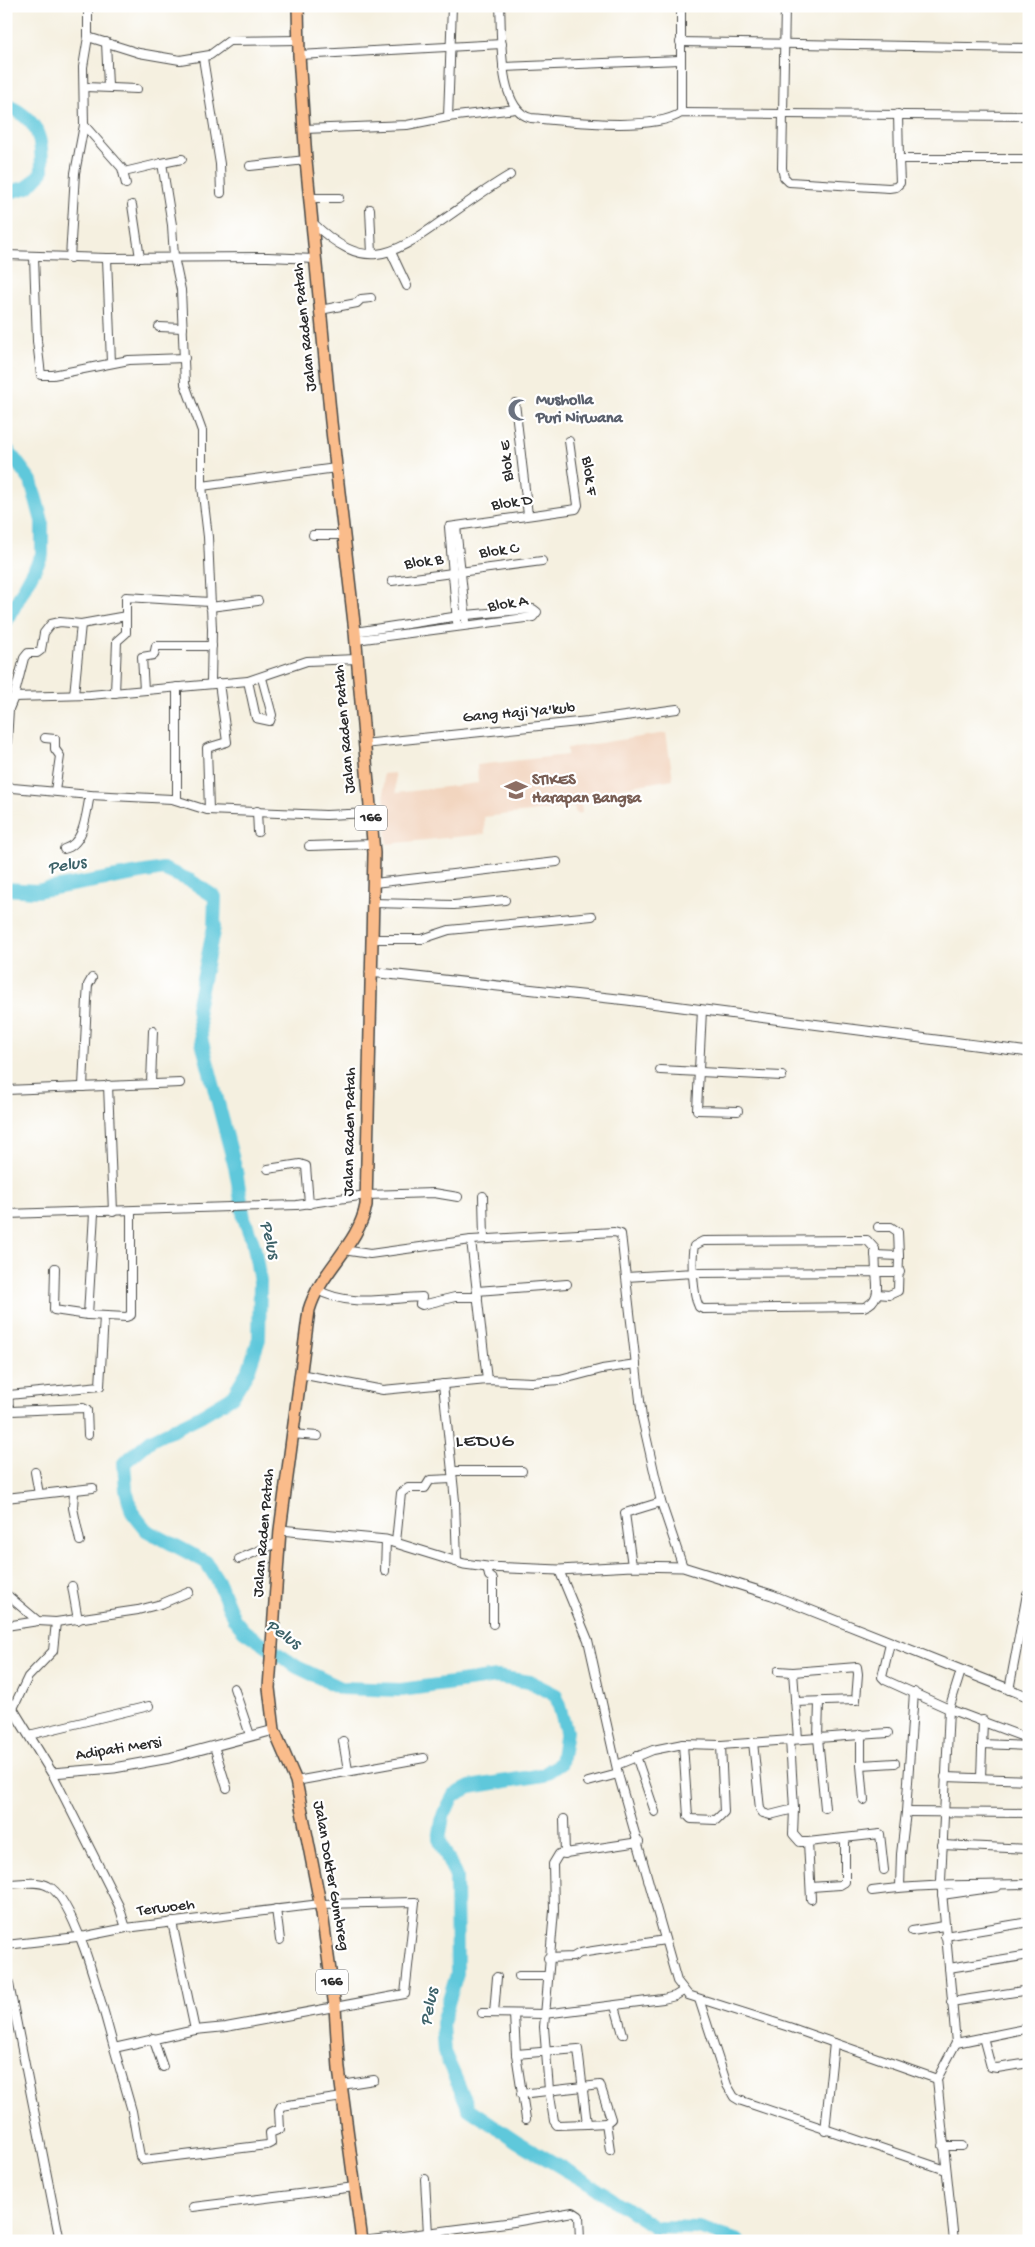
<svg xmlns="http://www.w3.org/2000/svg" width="1035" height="2247" font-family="'Gochi Hand',sans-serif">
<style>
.built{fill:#f2d4be}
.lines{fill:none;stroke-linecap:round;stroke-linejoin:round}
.river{stroke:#5fc8db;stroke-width:14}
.minor-casing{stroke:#494946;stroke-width:10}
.tertiary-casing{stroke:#494946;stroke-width:11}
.primary-casing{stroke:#494946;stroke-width:14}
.minor{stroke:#fff;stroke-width:8}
.tertiary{stroke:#fff;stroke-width:9}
.primary{stroke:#fabc8b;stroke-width:11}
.labels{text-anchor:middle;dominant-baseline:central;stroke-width:4.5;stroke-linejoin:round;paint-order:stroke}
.shield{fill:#fff;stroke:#6b6b6b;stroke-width:1}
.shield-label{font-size:15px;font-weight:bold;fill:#2b2b2b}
.street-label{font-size:16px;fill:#2b2b2b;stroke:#fff}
.worship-label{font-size:16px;font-weight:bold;fill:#5b616d;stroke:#fff;text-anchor:start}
.education-label{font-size:16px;font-weight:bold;fill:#785e54;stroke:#fff;text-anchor:start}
.water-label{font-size:18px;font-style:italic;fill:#3d6269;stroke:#fff}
.quarter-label{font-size:19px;letter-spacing:1px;fill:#2b2b2b;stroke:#fff}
</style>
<rect width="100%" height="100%" fill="#fff"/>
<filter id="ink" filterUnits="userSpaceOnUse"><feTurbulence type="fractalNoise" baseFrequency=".02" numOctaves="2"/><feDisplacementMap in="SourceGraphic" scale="10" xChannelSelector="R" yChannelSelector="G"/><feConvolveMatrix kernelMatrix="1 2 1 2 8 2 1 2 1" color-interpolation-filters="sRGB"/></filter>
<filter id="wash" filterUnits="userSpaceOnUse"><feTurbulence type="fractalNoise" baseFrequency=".0096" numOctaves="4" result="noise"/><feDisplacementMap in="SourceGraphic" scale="20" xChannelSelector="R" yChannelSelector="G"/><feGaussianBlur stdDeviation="1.12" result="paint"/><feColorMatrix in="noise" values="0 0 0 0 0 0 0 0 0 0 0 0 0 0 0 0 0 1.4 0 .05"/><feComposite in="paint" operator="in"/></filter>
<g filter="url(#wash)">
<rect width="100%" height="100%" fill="#f5f0e0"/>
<path class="built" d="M666 733 673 779 580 795 582 813 576 814 574 807 484 817 485 834 387 844 383 774 395 773 396 793 478 783 477 765 567 755V748Z"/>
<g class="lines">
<g class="river">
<path d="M6 105C40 120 42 139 42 172L28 187 6 193"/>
<path d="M6 448 31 481 42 521V555L6 622"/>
<path d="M6 889 36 891 163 869 191 881 215 897 214 927 197 1008 202 1042 236 1171 244 1218 254 1246 260 1282 259 1339 249 1369 232 1397 200 1416 151 1440 124 1463 126 1490 132 1512 146 1530 206 1562 218 1581 234 1619 244 1631 297 1667 341 1688 401 1690 497 1677 530 1682 556 1695 566 1731 561 1763 543 1775 470 1787 454 1795 443 1816 439 1839 456 1877 457 1974 442 2023 444 2052 469 2109 518 2142 583 2180 655 2227 699 2228 738 2241"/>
</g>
</g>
</g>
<g filter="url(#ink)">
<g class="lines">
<defs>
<g id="minor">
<path d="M500 6C502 34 497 110 531 118 568 121 651 132 681 113L1029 116"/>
<path d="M681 6V113"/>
<path d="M785 6 782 168 784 177 789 182 889 188 896 187 900 183 899 159H1029"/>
<path d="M88 37 139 53 180 60 210 55 229 41 298 40"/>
<path d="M106 42 108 86"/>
<path d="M680 42 1029 48"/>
<path d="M299 55 502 44"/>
<path d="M203 58 220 164 221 193"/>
<path d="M503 67 680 60"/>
<path d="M85 87 137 89"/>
<path d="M898 114 899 159"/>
<path d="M448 117 452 6"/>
<path d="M84 125 122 168 126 184"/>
<path d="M304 129 407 125 448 117 516 109"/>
<path d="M162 163 182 159"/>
<path d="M250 166 306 160"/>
<path d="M124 172 162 163 172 225 174 257 181 290 185 384 202 431V486L208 537 212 629 211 683"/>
<path d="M310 198H339"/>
<path d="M132 205 140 258"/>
<path d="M370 209 372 254"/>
<path d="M313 223C363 271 390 258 440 222 463 206 486 189 510 175"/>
<path d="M391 252 407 286"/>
<path d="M6 255 107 258 268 257 315 259"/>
<path d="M34 257 37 341 41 375H53L129 360 185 358"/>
<path d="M70 258 75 173 84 125 83 67 88 37V6"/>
<path d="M107 258 111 363"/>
<path d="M320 310 357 303 361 299 371 298"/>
<path d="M159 327 183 328"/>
<path d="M515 403 528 515"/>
<path d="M202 486 336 468"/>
<path d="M456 526 466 621"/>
<path d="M313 535H344"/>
<path d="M392 581 542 561"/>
<path d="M210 607 258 601"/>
<path d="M457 622 449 527 576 509 578 505 569 441"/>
<path d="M355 632 466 615 533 609 537 612 533 617 356 640"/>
<path d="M248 681 256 718 270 721 272 715 262 678"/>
<path d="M177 687V800"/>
<path d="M144 690 142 657 154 655 156 646H212"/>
<path d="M115 693 117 641 126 633V597L210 602"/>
<path d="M74 695 81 624"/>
<path d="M14 697 24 658 28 653H37L41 650 44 633 51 624 60 622 81 624 126 616"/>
<path d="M45 738 55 739V749L60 756 55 791"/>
<path d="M363 744 588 721 677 709"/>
<path d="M6 759 9 709 14 697 90 695 248 681 307 661 357 659"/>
<path d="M6 785 13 788 90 795 172 799 207 810 326 815 371 813"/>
<path d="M209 810 207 748 227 742 219 683"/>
<path d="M257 811 258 832"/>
<path d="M309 846 373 844"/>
<path d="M64 849C85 844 86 813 90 795"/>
<path d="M374 883 557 862"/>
<path d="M373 903 454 905 505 900"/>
<path d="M371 939H422L449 930 592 916"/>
<path d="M702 1010 697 1110 738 1111"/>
<path d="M660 1070 782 1076"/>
<path d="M151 1083 153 1031"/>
<path d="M108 1085 113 1212"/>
<path d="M83 1087 87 999 88 985 92 978"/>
<path d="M6 1090 180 1083"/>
<path d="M268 1169 300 1164 306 1166 309 1204"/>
<path d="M483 1196 484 1239"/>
<path d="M6 1214 297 1205 366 1195 434 1193 458 1197"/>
<path d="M471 1240 487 1380"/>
<path d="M343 1250 370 1254 471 1240 614 1232 621 1234 642 1418 661 1502 683 1567"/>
<path d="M875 1255 899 1256 898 1232 891 1227H878"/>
<path d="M55 1268 54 1310 88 1315 94 1213"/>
<path d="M626 1277 694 1273 876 1272C877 1286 881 1301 864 1307L703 1309 699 1307C693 1295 691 1260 694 1246L703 1241 867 1240 875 1249 876 1272H900"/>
<path d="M316 1289C348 1308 388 1298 422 1297L420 1304 422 1305 455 1297H478"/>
<path d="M477 1291 567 1284"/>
<path d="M877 1294 889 1295 898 1291 899 1256"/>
<path d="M88 1315 126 1317 131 1315V1211"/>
<path d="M300 1374 383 1390 487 1380 532 1382 560 1380 602 1369 636 1364"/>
<path d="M443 1384 455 1501 457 1562"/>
<path d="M6 1394H8L9 1409 11 1411 83 1408 87 1410 88 1435"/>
<path d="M9 1395 100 1386 104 1316"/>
<path d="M291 1434 318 1436"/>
<path d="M452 1471H522"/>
<path d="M35 1472 39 1494"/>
<path d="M74 1492 73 1508 80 1541"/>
<path d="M6 1498 93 1488"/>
<path d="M396 1542 401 1493 408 1488H425L430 1480 452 1479"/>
<path d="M239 1559 279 1542"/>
<path d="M632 1566 625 1513 661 1502"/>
<path d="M487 1567 489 1576 493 1579V1624"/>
<path d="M559 1570 588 1640 618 1774 677 1981 688 1995 789 2027 937 2079"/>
<path d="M385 1571 386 1540"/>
<path d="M72 1586 78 1620"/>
<path d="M6 1594 38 1621 56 1622 138 1610 161 1604 189 1592"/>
<path d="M6 1626 38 1621"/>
<path d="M890 1643 882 1677 885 1680 949 1709 1029 1739"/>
<path d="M778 1671 793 1672"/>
<path d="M234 1688 250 1735"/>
<path d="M1009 1690 1027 1594"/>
<path d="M795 1702 856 1700 858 1674 857 1667 793 1672 798 1739"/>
<path d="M819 1702 818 1738 825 1808"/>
<path d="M6 1723 28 1677 53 1651 56 1622"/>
<path d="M861 1734V1765L864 1800"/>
<path d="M29 1735 149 1706"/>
<path d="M790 1739 794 1809 793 1834 800 1842H808L880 1834 884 1870"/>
<path d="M343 1741 348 1770"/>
<path d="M753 1742 760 1809 763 1813 770 1815 794 1809"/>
<path d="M683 1744 688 1816 691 1819 716 1820 724 1812 721 1745"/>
<path d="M982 1744 1029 1746"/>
<path d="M214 1746 227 1788"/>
<path d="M636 1756 655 1812"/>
<path d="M617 1765 653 1750 683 1744 721 1745 888 1733"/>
<path d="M861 1765 895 1763"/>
<path d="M945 1777 1029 1780"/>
<path d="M981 1778 983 1720"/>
<path d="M296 1781 424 1758"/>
<path d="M588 1782 618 1774"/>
<path d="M906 1812 1029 1813"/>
<path d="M564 1819 565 1854"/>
<path d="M808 1842 811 1899"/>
<path d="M942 1845 1029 1849"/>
<path d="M6 1884C19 1884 37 1880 48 1886 76 1898 105 2017 114 2048L195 2030 226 2027 405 1994 415 1902 320 1904 126 1928 119 1906 52 1773"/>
<path d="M811 1887 840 1885 845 1882V1838"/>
<path d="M900 1887 901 1854 906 1812 914 1692"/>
<path d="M872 1891C924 1884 976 1885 1029 1884"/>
<path d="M942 1895 997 1887"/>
<path d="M276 1909 280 1940"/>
<path d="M172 1922 195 2030"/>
<path d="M912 1931 944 1926"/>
<path d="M945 1936 1029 1922"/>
<path d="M6 1945 86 1936 126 1928"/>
<path d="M548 1958 573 1957 580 1953 665 1940"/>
<path d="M949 1968 1029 1955"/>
<path d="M6 1969 60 2241"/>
<path d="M519 1976H547"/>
<path d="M699 1999 727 2085 734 2097 739 2100 946 2170"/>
<path d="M951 2002 1029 1990"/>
<path d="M615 2006 623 2034"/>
<path d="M482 2013 544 2014 663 1999 675 1996 683 1991"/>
<path d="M494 2013 497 1977"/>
<path d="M514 2014 516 2054 526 2119"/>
<path d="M983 2037 991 2067 997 2068 1029 2063"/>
<path d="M153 2038 163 2067"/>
<path d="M956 2043 1029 2028"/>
<path d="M114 2048 132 2111 140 2157 143 2160 267 2145 271 2143 270 2133 280 2129 279 2110 281 2106 343 2097"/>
<path d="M516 2054 578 2049 587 2124 606 2123 610 2150"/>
<path d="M342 2085 374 2080"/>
<path d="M521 2094 600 2085 611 2119 606 2123"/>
<path d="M587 2124 557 2125 554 2121 549 2090 544 2027 554 1911 553 1864 559 1854 639 1842"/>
<path d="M825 2131 834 2043"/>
<path d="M943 2146H962"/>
<path d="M425 2179 428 2234"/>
<path d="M193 2207 355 2187"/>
<path d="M363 2241 514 2222 573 2212 579 2216 580 2241"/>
<path d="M954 2241 937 2079 956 2043 941 1881 949 1709 961 1671"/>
</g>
<g id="tertiary">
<path d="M370 972 627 1000 1029 1052"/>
<path d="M280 1530 386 1540 464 1564 487 1567 559 1570 632 1566 683 1567 772 1595 1029 1697"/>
<path d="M6 1698 52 1773 114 1768 169 1758 274 1730"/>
</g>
<path id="primary" d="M298 6 299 55 306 160 331 422 355 632 374 853 366 1205C359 1245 320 1271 309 1310L280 1530 269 1688 274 1730 296 1781 322 1913 335 2007 339 2069 362 2241"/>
</defs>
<use href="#minor" class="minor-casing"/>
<use href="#tertiary" class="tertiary-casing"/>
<use href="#primary" class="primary-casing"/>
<use href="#minor" class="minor"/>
<use href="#tertiary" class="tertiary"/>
<use href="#primary" class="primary"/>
</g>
</g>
<defs>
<symbol id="mosque-bare" viewBox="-9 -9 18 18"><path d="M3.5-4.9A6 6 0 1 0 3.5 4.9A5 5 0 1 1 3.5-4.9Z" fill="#6b7280" stroke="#fff" stroke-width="2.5" paint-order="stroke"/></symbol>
<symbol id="university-bare" viewBox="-9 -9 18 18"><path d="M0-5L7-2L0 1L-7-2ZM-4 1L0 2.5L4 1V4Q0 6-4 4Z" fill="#8d6e63" stroke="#fff" stroke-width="2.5" paint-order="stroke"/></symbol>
</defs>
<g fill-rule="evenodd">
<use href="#mosque-bare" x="503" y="394" width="32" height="32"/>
<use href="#university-bare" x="500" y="774" width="32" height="32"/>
</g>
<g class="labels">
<g class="shield">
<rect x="355" y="805.5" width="32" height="25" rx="4"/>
<rect x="316" y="1969.5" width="32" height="25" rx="4"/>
</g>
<g class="shield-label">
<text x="371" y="818">166</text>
<text x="332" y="1982">166</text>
</g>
<g class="street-label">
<text transform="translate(306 327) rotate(-96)">Jalan Raden Patah</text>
<text transform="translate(508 461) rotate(-96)">Blok E</text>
<text transform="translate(588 476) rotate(82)">Blok F</text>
<text transform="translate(512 504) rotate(-8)">Blok D</text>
<text transform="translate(499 552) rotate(-7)">Blok C</text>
<text transform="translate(424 563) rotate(-8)">Blok B</text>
<text transform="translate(508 605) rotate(-9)">Blok A</text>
<text transform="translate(519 714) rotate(-5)">Gang Haji Ya'kub</text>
<text transform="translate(346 729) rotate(-95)">Jalan Raden Patah</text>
<text transform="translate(351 1132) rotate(-89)">Jalan Raden Patah</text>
<text transform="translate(265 1533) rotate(-85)">Jalan Raden Patah</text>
<text transform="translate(119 1750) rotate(-9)">Adipati Mersi</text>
<text transform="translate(330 1876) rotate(80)">Jalan Dokter Gumbreg</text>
<text transform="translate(166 1909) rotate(-7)">Terwoeh</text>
</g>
<g class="worship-label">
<text x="536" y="401">Musholla<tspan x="536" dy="18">Puri Nirwana</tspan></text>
</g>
<g class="education-label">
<text x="532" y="781">STIKES<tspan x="532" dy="18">Harapan Bangsa</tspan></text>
</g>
<g class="water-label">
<text transform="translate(67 866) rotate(-10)">Pelus</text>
<text transform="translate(269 1240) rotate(76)">Pelus</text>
<text transform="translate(283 1635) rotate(35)">Pelus</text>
<text transform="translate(430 2007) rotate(-79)">Pelus</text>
</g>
<g class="quarter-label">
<text x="485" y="1442">LEDUG</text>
</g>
</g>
<rect width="1035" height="2247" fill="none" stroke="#fff" stroke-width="25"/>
</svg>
